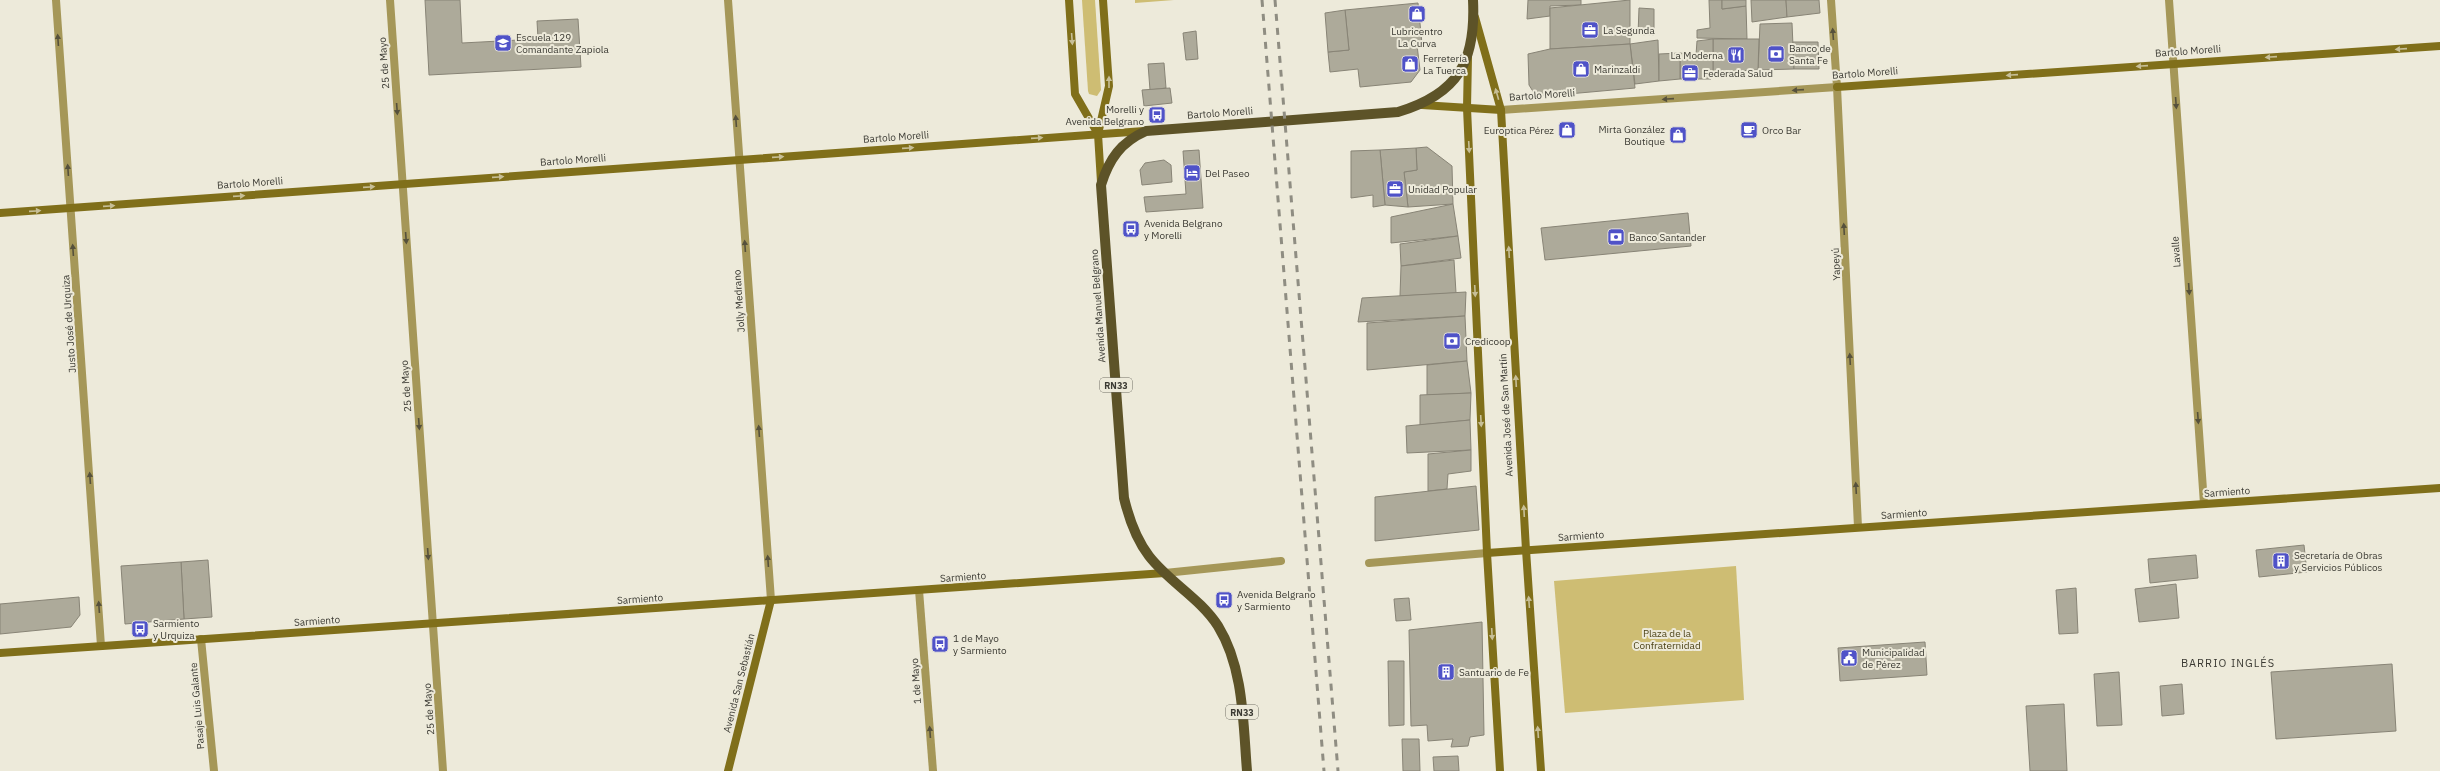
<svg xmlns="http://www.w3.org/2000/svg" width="2440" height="771" font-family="'IBM Plex Sans',sans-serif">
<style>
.green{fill:#cebd73}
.building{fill:#adaa9a;stroke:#888476}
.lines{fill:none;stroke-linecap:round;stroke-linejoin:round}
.street{stroke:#a59758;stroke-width:8}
.secondary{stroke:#806f1a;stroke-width:8}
.primary{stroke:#5d5328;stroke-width:10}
.rail{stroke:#8f8d82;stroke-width:3;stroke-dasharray:7 7;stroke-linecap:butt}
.oneway{fill:#56513c}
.oneway2{fill:#c7bf97}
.labels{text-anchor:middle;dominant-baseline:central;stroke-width:4;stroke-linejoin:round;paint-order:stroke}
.shield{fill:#edeada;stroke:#706f65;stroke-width:1}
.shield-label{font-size:9px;font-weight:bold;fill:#3b3a33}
.poi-label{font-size:10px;fill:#3b3a33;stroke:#edeada;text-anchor:start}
.street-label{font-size:10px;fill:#3b3a33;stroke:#edeada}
.park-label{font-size:10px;fill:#4d4318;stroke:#edeada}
.neighbourhood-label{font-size:11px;letter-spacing:1px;fill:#3b3a33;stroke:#edeada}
</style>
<rect width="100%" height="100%" fill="#edeada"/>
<g class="green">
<path d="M1082 0H1095L1101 90 1097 96 1089 94 1088 91Z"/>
<path d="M1135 0H1174L1135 3Z"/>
<path d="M1736 566 1744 700 1565 713 1554 581Z"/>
</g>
<g class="building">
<path d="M425 0H460L462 43 538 39 537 21 578 19 581 67 429 75Z"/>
<path d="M1528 0H1581V5L1550 6V16L1527 19Z"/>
<path d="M1630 0V44L1550 49V8Z"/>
<path d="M1709 0H1722V9L1746 6 1747 39 1697 38V30L1710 28Z"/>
<path d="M1722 0H1746V6L1722 9Z"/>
<path d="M1751 0H1786L1787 17 1752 22Z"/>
<path d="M1786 0H1819L1820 13 1787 17Z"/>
<path d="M1418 3 1422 44 1417 45 1420 70 1411 82 1360 87 1358 69 1330 72 1328 52 1349 50 1345 10Z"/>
<path d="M1639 8 1654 9V35H1638Z"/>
<path d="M1345 10 1349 50 1328 52 1325 13Z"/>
<path d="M1792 23 1794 69 1758 70 1760 24Z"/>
<path d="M1196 31 1198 59 1186 60 1183 33Z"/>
<path d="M1713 39H1759L1758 70 1713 72Z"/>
<path d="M1713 39V72L1711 79H1680V53L1696 55 1697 41Z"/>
<path d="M1658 40 1659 81 1635 84 1630 44Z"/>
<path d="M1793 42H1818L1819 69H1794Z"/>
<path d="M1630 44 1635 88 1546 96 1534 93 1529 85 1528 54 1550 49Z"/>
<path d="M1680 53V79L1659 81V54Z"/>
<path d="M1164 63 1166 88 1150 90 1148 64Z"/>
<path d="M1170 88 1172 103 1144 106 1142 90Z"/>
<path d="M1427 147 1452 166 1453 204 1408 207 1404 172 1417 170 1416 148Z"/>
<path d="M1416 148 1417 170 1404 172 1408 207 1385 205 1380 150Z"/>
<path d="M1199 150 1203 208 1146 212 1144 197 1186 194 1183 151Z"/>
<path d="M1380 150 1385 205 1373 207V195L1351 198V151Z"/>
<path d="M1164 160 1171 165 1172 182 1142 185 1140 170 1145 163Z"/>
<path d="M1453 204 1458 236 1391 243V217Z"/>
<path d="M1688 213 1691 246 1545 260 1541 228Z"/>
<path d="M1458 236 1461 258 1401 266 1400 244Z"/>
<path d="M1454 260 1456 293 1400 296 1401 266Z"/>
<path d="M1466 292 1465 316 1358 322 1362 298Z"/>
<path d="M1465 316 1467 361 1367 370V323Z"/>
<path d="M1467 361 1471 393 1427 395V365Z"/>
<path d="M1471 393 1470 420 1420 425V395Z"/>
<path d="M1470 420 1471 450 1407 453 1406 426Z"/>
<path d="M1471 450V471L1448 474 1447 489 1428 491V454Z"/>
<path d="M1476 486 1479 530 1375 541V497Z"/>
<path d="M2304 545 2307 572 2259 577 2256 550Z"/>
<path d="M2196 555 2198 578 2150 583 2148 559Z"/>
<path d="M208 560 212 617 184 619 181 562Z"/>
<path d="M181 562 184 619 125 624 121 566Z"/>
<path d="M2176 584 2179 618 2139 622 2135 589Z"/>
<path d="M2076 588 2078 633 2059 634 2056 590Z"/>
<path d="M79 597 80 615 71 627 0 634V604Z"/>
<path d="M1409 598 1411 620 1396 621 1394 599Z"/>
<path d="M1482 622 1484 735 1470 737 1468 746 1451 747 1453 739 1428 741 1427 725 1411 726 1409 630Z"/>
<path d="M1925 642 1927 675 1840 681 1838 648Z"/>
<path d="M1388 661H1404V725L1389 726Z"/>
<path d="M2392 664 2396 731 2276 739 2271 672Z"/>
<path d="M2119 672 2122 725 2097 726 2094 674Z"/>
<path d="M2182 684 2184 714 2162 716 2160 686Z"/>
<path d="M2064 704 2067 771H2030L2026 706Z"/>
<path d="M1402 739H1419L1420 771H1403Z"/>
<path d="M1458 756 1459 771H1434L1433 757Z"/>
</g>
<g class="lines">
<g class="street">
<path d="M56 0 101 646"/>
<path d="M390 0 443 771"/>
<path d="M728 0 771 600"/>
<path d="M1831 0 1837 87 1858 527"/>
<path d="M2169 0 2204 504"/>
<path d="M1501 110 1837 87"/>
<path d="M1369 563 1487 553"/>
<path d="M1165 573 1281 561"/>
<path d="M919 590 933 771"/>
<path d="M201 639 214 771"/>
</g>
<g class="secondary">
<path d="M1069 0 1075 94 1098 134"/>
<path d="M1475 17 1501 110 1526 550 1541 771"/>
<path d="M1468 57 1467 108 1487 553 1500 771"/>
<path d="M1837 87 2440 46"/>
<path d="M1422 105 1501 110"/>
<path d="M1101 182 1098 134 1109 86 1103 0"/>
<path d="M0 213 1144 131"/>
<path d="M1487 553 2440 488"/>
<path d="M0 653 1165 573"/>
<path d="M728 771 771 600"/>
</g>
<path class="primary" d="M1247 771C1243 723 1244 668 1218 626 1200 598 1169 582 1149 556 1136 539 1129 519 1124 498L1101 185C1109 159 1121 142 1146 131L1398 112C1458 94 1476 62 1473 0"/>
<g class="rail">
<path d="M1262 0 1324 771"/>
<path d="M1275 0 1338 771"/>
</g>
</g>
<defs><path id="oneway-solid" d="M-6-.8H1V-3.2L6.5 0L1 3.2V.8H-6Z"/></defs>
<g class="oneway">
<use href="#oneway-solid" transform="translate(1833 34) rotate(-94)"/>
<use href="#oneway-solid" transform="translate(58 40) rotate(-94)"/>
<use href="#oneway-solid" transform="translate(1798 90) rotate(176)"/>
<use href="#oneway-solid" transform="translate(1668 99) rotate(176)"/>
<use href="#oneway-solid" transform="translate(2176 103) rotate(86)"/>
<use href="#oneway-solid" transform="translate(397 109) rotate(86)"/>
<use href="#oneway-solid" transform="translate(736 121) rotate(-94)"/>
<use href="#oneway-solid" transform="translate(68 170) rotate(-94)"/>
<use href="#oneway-solid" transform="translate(1844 229) rotate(-93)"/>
<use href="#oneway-solid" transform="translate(406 238) rotate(86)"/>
<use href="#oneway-solid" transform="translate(745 246) rotate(-94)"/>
<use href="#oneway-solid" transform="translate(73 250) rotate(-94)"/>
<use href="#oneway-solid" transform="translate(2189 289) rotate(86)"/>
<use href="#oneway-solid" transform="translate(1850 359) rotate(-93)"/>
<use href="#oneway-solid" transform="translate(2198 418) rotate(86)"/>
<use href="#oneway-solid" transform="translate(419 424) rotate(86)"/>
<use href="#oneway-solid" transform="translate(759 431) rotate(-94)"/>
<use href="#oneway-solid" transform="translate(90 478) rotate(-94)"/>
<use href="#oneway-solid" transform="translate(1856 488) rotate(-93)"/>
<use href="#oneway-solid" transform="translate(428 554) rotate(86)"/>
<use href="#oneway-solid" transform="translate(768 561) rotate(-94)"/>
<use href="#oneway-solid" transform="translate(99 607) rotate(-94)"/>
<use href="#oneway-solid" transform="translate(930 732) rotate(-94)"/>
</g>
<g class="oneway2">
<use href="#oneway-solid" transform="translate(1072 39) rotate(86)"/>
<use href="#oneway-solid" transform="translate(2401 49) rotate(176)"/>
<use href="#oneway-solid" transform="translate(2271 57) rotate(176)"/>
<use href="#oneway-solid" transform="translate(2142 66) rotate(176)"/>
<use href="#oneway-solid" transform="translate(2012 75) rotate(176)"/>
<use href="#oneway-solid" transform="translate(1109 82) rotate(-90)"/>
<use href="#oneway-solid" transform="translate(1497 94) rotate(-106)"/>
<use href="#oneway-solid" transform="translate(1037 138) rotate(-4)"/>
<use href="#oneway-solid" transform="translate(1469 147) rotate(87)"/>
<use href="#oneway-solid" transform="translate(908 148) rotate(-4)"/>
<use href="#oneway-solid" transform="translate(778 157) rotate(-4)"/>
<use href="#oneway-solid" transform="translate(498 177) rotate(-4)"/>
<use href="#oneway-solid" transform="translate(369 187) rotate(-4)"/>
<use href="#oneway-solid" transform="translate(239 196) rotate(-4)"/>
<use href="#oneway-solid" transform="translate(109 206) rotate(-4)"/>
<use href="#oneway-solid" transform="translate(35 211) rotate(-4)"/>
<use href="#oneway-solid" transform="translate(1509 252) rotate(-93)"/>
<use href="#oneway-solid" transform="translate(1475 291) rotate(87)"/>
<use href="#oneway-solid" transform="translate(1516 381) rotate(-93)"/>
<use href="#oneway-solid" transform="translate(1481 421) rotate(87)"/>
<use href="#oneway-solid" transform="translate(1524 511) rotate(-93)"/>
<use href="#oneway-solid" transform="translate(1529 602) rotate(-94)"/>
<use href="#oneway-solid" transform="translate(1492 634) rotate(87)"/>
<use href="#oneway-solid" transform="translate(1538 732) rotate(-94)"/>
</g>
<defs>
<symbol id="shop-square" viewBox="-11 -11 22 22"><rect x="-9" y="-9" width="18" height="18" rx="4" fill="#4f52c8" stroke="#edeada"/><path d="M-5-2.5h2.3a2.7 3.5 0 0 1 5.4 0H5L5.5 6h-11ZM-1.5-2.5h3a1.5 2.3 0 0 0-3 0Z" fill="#fff"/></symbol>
<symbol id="office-square" viewBox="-11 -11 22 22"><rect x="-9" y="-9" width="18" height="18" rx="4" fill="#4f52c8" stroke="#edeada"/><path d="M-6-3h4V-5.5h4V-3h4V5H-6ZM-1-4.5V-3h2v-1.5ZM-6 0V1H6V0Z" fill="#fff"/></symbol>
<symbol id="school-square" viewBox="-11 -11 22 22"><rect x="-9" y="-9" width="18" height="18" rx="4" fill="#4f52c8" stroke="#edeada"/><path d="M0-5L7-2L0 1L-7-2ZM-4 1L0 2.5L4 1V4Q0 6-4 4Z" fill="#fff"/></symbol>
<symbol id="bank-square" viewBox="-11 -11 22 22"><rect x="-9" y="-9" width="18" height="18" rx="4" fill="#4f52c8" stroke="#edeada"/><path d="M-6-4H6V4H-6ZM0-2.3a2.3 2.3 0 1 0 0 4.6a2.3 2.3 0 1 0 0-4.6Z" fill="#fff"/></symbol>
<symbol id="restaurant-square" viewBox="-11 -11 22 22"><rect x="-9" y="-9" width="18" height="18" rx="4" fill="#4f52c8" stroke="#edeada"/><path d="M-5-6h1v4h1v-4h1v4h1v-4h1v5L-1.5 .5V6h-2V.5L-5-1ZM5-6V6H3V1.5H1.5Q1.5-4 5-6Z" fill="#fff"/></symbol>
<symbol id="bus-square" viewBox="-11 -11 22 22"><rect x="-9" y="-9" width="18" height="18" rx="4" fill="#4f52c8" stroke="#edeada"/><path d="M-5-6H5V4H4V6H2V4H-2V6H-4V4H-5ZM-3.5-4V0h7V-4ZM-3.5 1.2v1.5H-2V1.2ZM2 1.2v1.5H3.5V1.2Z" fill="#fff"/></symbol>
<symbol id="cafe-square" viewBox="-11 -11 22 22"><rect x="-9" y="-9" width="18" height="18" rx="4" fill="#4f52c8" stroke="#edeada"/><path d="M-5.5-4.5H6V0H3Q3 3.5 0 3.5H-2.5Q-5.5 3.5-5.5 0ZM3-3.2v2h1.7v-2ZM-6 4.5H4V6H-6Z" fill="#fff"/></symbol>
<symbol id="hotel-square" viewBox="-11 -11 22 22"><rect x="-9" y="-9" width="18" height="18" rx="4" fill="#4f52c8" stroke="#edeada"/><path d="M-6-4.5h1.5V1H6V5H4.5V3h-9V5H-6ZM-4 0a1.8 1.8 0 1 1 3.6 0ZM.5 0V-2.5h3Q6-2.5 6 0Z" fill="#fff"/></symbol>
<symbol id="building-square" viewBox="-11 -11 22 22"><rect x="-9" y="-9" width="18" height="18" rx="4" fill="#4f52c8" stroke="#edeada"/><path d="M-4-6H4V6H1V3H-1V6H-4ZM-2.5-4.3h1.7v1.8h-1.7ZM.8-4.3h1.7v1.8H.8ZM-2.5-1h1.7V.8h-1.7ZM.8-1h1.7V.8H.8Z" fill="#fff"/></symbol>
<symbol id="civic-square" viewBox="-11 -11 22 22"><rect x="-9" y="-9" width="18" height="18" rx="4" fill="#4f52c8" stroke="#edeada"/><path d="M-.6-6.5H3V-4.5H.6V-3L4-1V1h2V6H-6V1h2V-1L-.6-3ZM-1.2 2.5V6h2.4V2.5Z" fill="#fff"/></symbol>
</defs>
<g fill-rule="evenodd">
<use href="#shop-square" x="1407" y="4" width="20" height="20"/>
<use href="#office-square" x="1580" y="20" width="20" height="20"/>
<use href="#school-square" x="493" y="33" width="20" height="20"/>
<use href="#bank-square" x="1766" y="44" width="20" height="20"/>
<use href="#restaurant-square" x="1726" y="45" width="20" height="20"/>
<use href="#shop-square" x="1400" y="54" width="20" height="20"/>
<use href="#shop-square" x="1571" y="59" width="20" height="20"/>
<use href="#office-square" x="1680" y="63" width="20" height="20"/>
<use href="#bus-square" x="1147" y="105" width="20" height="20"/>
<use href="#shop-square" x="1557" y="120" width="20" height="20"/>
<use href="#cafe-square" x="1739" y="120" width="20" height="20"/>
<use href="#shop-square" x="1668" y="125" width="20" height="20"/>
<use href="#hotel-square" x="1182" y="163" width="20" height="20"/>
<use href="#office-square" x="1385" y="179" width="20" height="20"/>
<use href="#bus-square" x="1121" y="219" width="20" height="20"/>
<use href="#bank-square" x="1606" y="227" width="20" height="20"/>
<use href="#bank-square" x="1442" y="331" width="20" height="20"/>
<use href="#building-square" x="2271" y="551" width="20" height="20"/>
<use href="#bus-square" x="1214" y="590" width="20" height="20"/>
<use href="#bus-square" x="130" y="619" width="20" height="20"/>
<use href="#bus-square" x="930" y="634" width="20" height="20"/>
<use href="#civic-square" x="1839" y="648" width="20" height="20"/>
<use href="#building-square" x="1436" y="662" width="20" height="20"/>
</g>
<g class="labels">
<g class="shield">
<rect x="1100" y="378" width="32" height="14" rx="3"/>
<rect x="1226" y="705" width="32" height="14" rx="3"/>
</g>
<g class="shield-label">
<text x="1116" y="385">RN33</text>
<text x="1242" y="712">RN33</text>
</g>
<g class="poi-label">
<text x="1603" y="30">La Segunda</text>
<text x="1417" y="31" text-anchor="middle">Lubricentro<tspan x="1417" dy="12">La Curva</tspan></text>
<text x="516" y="37">Escuela 129<tspan x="516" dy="12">Comandante Zapiola</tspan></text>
<text x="1789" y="48">Banco de<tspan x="1789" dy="12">Santa Fe</tspan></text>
<text x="1723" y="55" text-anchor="end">La Moderna</text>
<text x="1423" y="58">Ferretería<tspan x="1423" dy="12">La Tuerca</tspan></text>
<text x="1594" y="69">Marinzaldi</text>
<text x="1703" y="73">Federada Salud</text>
<text x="1144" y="109" text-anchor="end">Morelli y<tspan x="1144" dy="12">Avenida Belgrano</tspan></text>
<text x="1665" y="129" text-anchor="end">Mirta González<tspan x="1665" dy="12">Boutique</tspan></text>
<text x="1554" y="130" text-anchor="end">Europtica Pérez</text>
<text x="1762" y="130">Orco Bar</text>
<text x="1205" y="173">Del Paseo</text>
<text x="1408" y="189">Unidad Popular</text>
<text x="1144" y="223">Avenida Belgrano<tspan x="1144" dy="12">y Morelli</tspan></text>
<text x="1629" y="237">Banco Santander</text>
<text x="1465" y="341">Credicoop</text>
<text x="2294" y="555">Secretaría de Obras<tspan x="2294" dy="12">y Servicios Públicos</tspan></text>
<text x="1237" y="594">Avenida Belgrano<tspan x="1237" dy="12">y Sarmiento</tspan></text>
<text x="153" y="623">Sarmiento<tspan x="153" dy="12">y Urquiza</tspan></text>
<text x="953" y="638">1 de Mayo<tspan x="953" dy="12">y Sarmiento</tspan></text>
<text x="1862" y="652">Municipalidad<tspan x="1862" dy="12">de Pérez</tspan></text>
<text x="1459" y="672">Santuario de Fe</text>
</g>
<g class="street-label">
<text transform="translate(2188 51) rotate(-4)">Bartolo Morelli</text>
<text transform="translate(384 63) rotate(-94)">25 de Mayo</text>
<text transform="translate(1865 73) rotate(-4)">Bartolo Morelli</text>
<text transform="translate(1542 95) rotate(-4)">Bartolo Morelli</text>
<text transform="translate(1220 113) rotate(-4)">Bartolo Morelli</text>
<text transform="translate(896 137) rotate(-4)">Bartolo Morelli</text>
<text transform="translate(573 160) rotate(-4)">Bartolo Morelli</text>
<text transform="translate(250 183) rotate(-4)">Bartolo Morelli</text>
<text transform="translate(2176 252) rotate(-94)">Lavalle</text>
<text transform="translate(1836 264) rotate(-93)">Yapeyú</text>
<text transform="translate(739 301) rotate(-94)">Jolly Medrano</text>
<text transform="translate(1098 306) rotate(-94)">Avenida Manuel Belgrano</text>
<text transform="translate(69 324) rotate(-94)">Justo José de Urquiza</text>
<text transform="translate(406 386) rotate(-94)">25 de Mayo</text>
<text transform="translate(1506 415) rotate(-93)">Avenida José de San Martín</text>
<text transform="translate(2227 492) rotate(-4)">Sarmiento</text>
<text transform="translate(1904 514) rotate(-4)">Sarmiento</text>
<text transform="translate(1581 536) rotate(-4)">Sarmiento</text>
<text transform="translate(963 577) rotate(-4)">Sarmiento</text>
<text transform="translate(640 599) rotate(-4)">Sarmiento</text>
<text transform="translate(317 621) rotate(-4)">Sarmiento</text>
<text transform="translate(916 681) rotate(-94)">1 de Mayo</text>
<text transform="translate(739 683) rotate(-76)">Avenida San Sebastián</text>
<text transform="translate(197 706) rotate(-95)">Pasaje Luis Galante</text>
<text transform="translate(429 709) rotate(-94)">25 de Mayo</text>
</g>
<g class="park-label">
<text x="1667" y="633">Plaza de la<tspan x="1667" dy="12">Confraternidad</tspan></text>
</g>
<g class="neighbourhood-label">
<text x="2228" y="663">BARRIO INGLÉS</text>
</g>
</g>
</svg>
